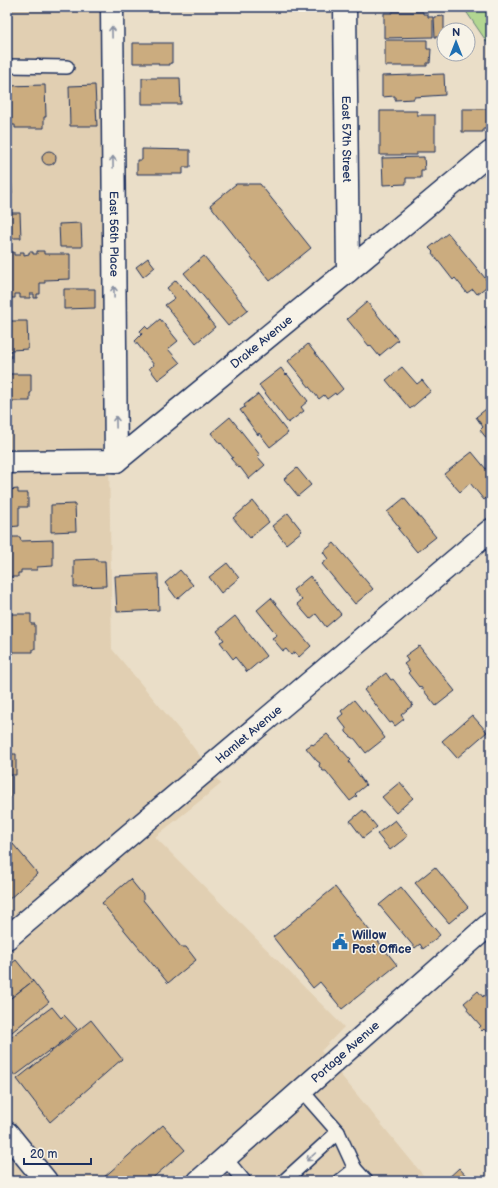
<svg xmlns="http://www.w3.org/2000/svg" width="498" height="1188" font-family="'Balsamiq Sans',sans-serif">
<style>
.built{fill:#e1cfb2}
.green{fill:#b2d691;stroke:#668278}
.building{fill:#cbac7f;stroke:#1b2f5e}
.lines{fill:none;stroke-linecap:round;stroke-linejoin:round}
.lane-casing{stroke:#1b2f5e;stroke-width:16}
.street-casing{stroke:#1b2f5e;stroke-width:25}
.primary-casing{stroke:#1b2f5e;stroke-width:25}
.lane{stroke:#f7f3e8;stroke-width:13}
.street{stroke:#f7f3e8;stroke-width:22}
.primary{stroke:#f7f3e8;stroke-width:22}
.oneway{stroke:#8991a3}
.labels{text-anchor:middle;dominant-baseline:central;stroke-width:3;stroke-linejoin:round;paint-order:stroke}
.street-label{font-size:12px;fill:#1b2f5e;stroke:#f7f3e8}
.poi-label{font-size:12px;font-weight:bold;fill:#1b2f5e;stroke:#f7f3e8;text-anchor:start}
</style>
<rect width="100%" height="100%" fill="#eadec8"/>
<filter id="ink" filterUnits="userSpaceOnUse"><feTurbulence type="fractalNoise" baseFrequency=".025" numOctaves="2"/><feDisplacementMap in="SourceGraphic" scale="8" xChannelSelector="R" yChannelSelector="G"/><feConvolveMatrix kernelMatrix="1 2 1 2 8 2 1 2 1" color-interpolation-filters="sRGB"/></filter>
<g filter="url(#ink)">
<path class="built" d="M7 7H102L112 649 187 739 221 784 155 837 344 1027 321 1051 428 1181H7Z"/>
<path class="green" d="M463 7H491V48Z"/>
<g class="building">
<path d="M392 12H423V14H428V17H433V37L384 38V13H392Z"/>
<path d="M444 16V37H435L434 17Z"/>
<path d="M385 40H427V49H431L430 63H427V66H385Z"/>
<path d="M133 43H172V63H170V65H158V63H133Z"/>
<path d="M444 74 445 95 414 97V99L395 100V96L382 97V76Z"/>
<path d="M142 78H180L181 104H142Z"/>
<path d="M45 85 46 117H44V128H15V125H7V86Z"/>
<path d="M95 85 97 126H70L69 86Z"/>
<path d="M489 87H491V107H490Z"/>
<path d="M462 109H491V129H483V132H462Z"/>
<path d="M380 111H417V115H435V152H417V155H380Z"/>
<path d="M142 149 190 150V167H183V174H137V160H142Z"/>
<circle cx="49" cy="158" r="7"/>
<path d="M424 157 425 170H421V178H406V184L383 185 382 158Z"/>
<path d="M11 172 12 194H9V199H7V173Z"/>
<path d="M236 184H260L311 248 270 281 210 205Z"/>
<path d="M7 213H20L21 238H7Z"/>
<path d="M81 223 82 247H60L59 224Z"/>
<path d="M448 233 490 284 477 294 473 289 467 293 455 278 453 280 432 253 433 252 429 248Z"/>
<path d="M37 251H44V254H70V279L45 280V283H40V294H37V298H34V294H30V298H20V294H15V298H7V252H14V255H20V252H24V255L29 254V252H33V254H37Z"/>
<path d="M204 256 248 310 228 326 184 273Z"/>
<path d="M148 258 155 267 143 277 136 267Z"/>
<path d="M176 280 184 290 185 289 215 327 196 343 165 305 175 298 167 288Z"/>
<path d="M64 289H95V308L64 309Z"/>
<path d="M367 302 398 340 379 356 370 345 369 346 347 319Z"/>
<path d="M160 319 178 341 168 349 180 363 158 380 149 368 154 365 135 341 142 334 140 331 145 326 148 329Z"/>
<path d="M7 321H27L28 349 11 350V358H7Z"/>
<path d="M491 323V335L485 328Z"/>
<path d="M308 344 343 389 336 395 335 393 327 399 324 395 319 399 288 361Z"/>
<path d="M402 367 417 384 422 380 431 391 410 409 386 380Z"/>
<path d="M281 368 286 375 287 374 308 401 301 407 304 411 288 423 259 385Z"/>
<path d="M7 374H31V393H30V401H7Z"/>
<path d="M258 394 288 433 270 447 259 433 258 435 240 410 245 407 244 405Z"/>
<path d="M491 405V444L480 430 483 427 476 417Z"/>
<path d="M230 417 260 455 257 456 265 465 249 479 240 467 239 468 231 459 233 458 221 443 220 444 211 433Z"/>
<path d="M472 452 491 475V494L484 500 470 483 460 492 444 474Z"/>
<path d="M297 468 311 485 298 496 284 479Z"/>
<path d="M7 485H8V490L18 489V493H28V507H19V526L7 527Z"/>
<path d="M404 498 436 537 417 552 398 529 400 528 387 512Z"/>
<path d="M253 501 269 522 250 538 233 518Z"/>
<path d="M75 504 76 531 51 532V505Z"/>
<path d="M288 513 302 531 286 544 272 526Z"/>
<path d="M7 537H20L21 541 53 540V566L37 567V570H21V573H18V577H7Z"/>
<path d="M334 543 373 589 355 604 322 564 328 559 323 552Z"/>
<path d="M97 559V561H105L106 586 74 587V560Z"/>
<path d="M227 563 239 578 221 593 209 577Z"/>
<path d="M180 570 193 585 177 599 165 583Z"/>
<path d="M158 574 159 610 117 612 115 576Z"/>
<path d="M310 576 341 614 326 627 316 614 310 619 297 604 302 600 293 590Z"/>
<path d="M271 598 311 646 299 657 295 652 291 655 286 649 283 651 272 638 277 635 257 610Z"/>
<path d="M7 614H31V624H35V649H33V652H8V649H7Z"/>
<path d="M235 616 266 656 247 672 235 657 233 659 220 642 224 640 217 631Z"/>
<path d="M419 646 455 691 436 706 420 686 419 687 408 673 410 671 404 664 408 661 405 656Z"/>
<path d="M386 673 391 680 393 679 413 705 401 715 404 719 395 726 392 722 390 723 364 690Z"/>
<path d="M354 700 363 711 364 710 385 738 366 753 355 739 350 736 346 732V728L338 718 343 714 341 711Z"/>
<path d="M472 715 487 732 457 758 442 741Z"/>
<path d="M7 734H10L11 754H16V775H11V797L7 801Z"/>
<path d="M327 734 351 760 349 762 366 785 355 794 357 796 350 801 326 771H323L319 766 320 763 317 761 306 748 312 744 313 745Z"/>
<path d="M400 782 413 798 396 813 382 797Z"/>
<path d="M363 810 377 827 363 838 350 821Z"/>
<path d="M395 820 408 836 390 850 377 834Z"/>
<path d="M7 837 35 870 37 874 7 901Z"/>
<path d="M435 867 468 907 449 923 424 894 423 895 421 892 422 891 415 883Z"/>
<path d="M130 879 143 895V900L181 947H186L196 960 168 983 102 903Z"/>
<path d="M335 887 397 965 342 1009 320 982 313 988 273 937Z"/>
<path d="M401 887 440 935 423 949 420 944 415 948 379 905Z"/>
<path d="M16 960 33 981 7 1001V967Z"/>
<path d="M33 981 49 1002 7 1036V1001Z"/>
<path d="M478 991 483 997 484 995 491 1003V1037L484 1029 482 1031 479 1028 481 1026 467 1010 468 1008 464 1003Z"/>
<path d="M52 1007 61 1018 64 1015 77 1029 52 1050 51 1049 15 1076 7 1065V1040Z"/>
<path d="M91 1020 122 1059 50 1122 17 1079Z"/>
<path d="M163 1125 185 1150 149 1181H103L102 1179Z"/>
<path d="M459 1168 471 1181H445Z"/>
</g>
<g class="lines">
<defs>
<g id="lane">
<path d="M7 66 67 67"/>
<path d="M302 1091 338 1132 355 1169 340 1181"/>
<path d="M225 1158 244 1181"/>
<path d="M355 1169 366 1181"/>
<path d="M284 1181 338 1132"/>
</g>
<g id="street">
<path id="s1" d="M112 7 116 461"/>
<path id="s2" d="M345 7 348 271"/>
<path id="s3" d="M7 462 116 461 348 271 491 152"/>
<path id="s4" d="M7 938 491 530"/>
<path id="s5" d="M199 1181 491 923"/>
</g>
<path id="primary" d="M7 1133 46 1181"/>
</defs>
<use href="#lane" class="lane-casing"/>
<use href="#street" class="street-casing"/>
<use href="#primary" class="primary-casing"/>
<use href="#lane" class="lane"/>
<use href="#street" class="street"/>
<use href="#primary" class="primary"/>
</g>
<defs><path id="oneway-shaft" d="M-6 0H5M1.5-3L5.5 0L1.5 3" fill="none" stroke-width="1.6" stroke-linecap="round" stroke-linejoin="round"/></defs>
<g class="oneway">
<use href="#oneway-shaft" transform="translate(112 32) rotate(-91)"/>
<use href="#oneway-shaft" transform="translate(113 162) rotate(-91)"/>
<use href="#oneway-shaft" transform="translate(114 292) rotate(-91)"/>
<use href="#oneway-shaft" transform="translate(116 422) rotate(-91)"/>
<use href="#oneway-shaft" transform="translate(311 1157) rotate(138)"/>
</g>
</g>
<defs>
<symbol id="civic-bare" viewBox="-9 -9 18 18"><path d="M-.6-6.5H3V-4.5H.6V-3L4-1V1h2V6H-6V1h2V-1L-.6-3ZM-1.2 2.5V6h2.4V2.5Z" fill="#1f6fb2" stroke="#f7f3e8" stroke-width="2.5" paint-order="stroke"/></symbol>
</defs>
<g fill-rule="evenodd">
<use href="#civic-bare" x="329" y="931" width="22" height="22"/>
</g>
<g class="labels">
<g class="street-label">
<text stroke="none"><textPath href="#s2" startOffset="132">East 57th Street</textPath></text>
<text stroke="none"><textPath href="#s1" startOffset="227">East 56th Place</textPath></text>
<text stroke="none"><textPath href="#s3" startOffset="297">Drake Avenue</textPath></text>
<text stroke="none"><textPath href="#s4" startOffset="316">Hamlet Avenue</textPath></text>
<text stroke="none"><textPath href="#s5" startOffset="195">Portage Avenue</textPath></text>
</g>
<g class="poi-label">
<text x="352" y="935">Willow<tspan x="352" dy="14">Post Office</tspan></text>
</g>
</g>
<rect width="498" height="1188" fill="none" stroke="#f7f3e8" stroke-width="24"/>
<rect x="12" y="12" width="474" height="1164" fill="none" stroke="#1b2f5e" stroke-width="1.5" filter="url(#ink)"/>
<g transform="translate(456 42)"><circle r="19" fill="#f7f3e8" stroke="#9fa5b1"/>
<path d="M0-3L7 15L0 10L-7 15Z" fill="#1f6fb2"/>
<text y="-6" font-size="11" font-weight="bold" text-anchor="middle" fill="#1b2f5e">N</text>
</g>
<path d="M24 1158v6h67v-6" fill="none" stroke="#1b2f5e" stroke-width="2"/>
<text x="30" y="1158" font-size="12" fill="#1b2f5e" stroke="#f7f3e8" stroke-width="3" paint-order="stroke">20 m</text>
</svg>
